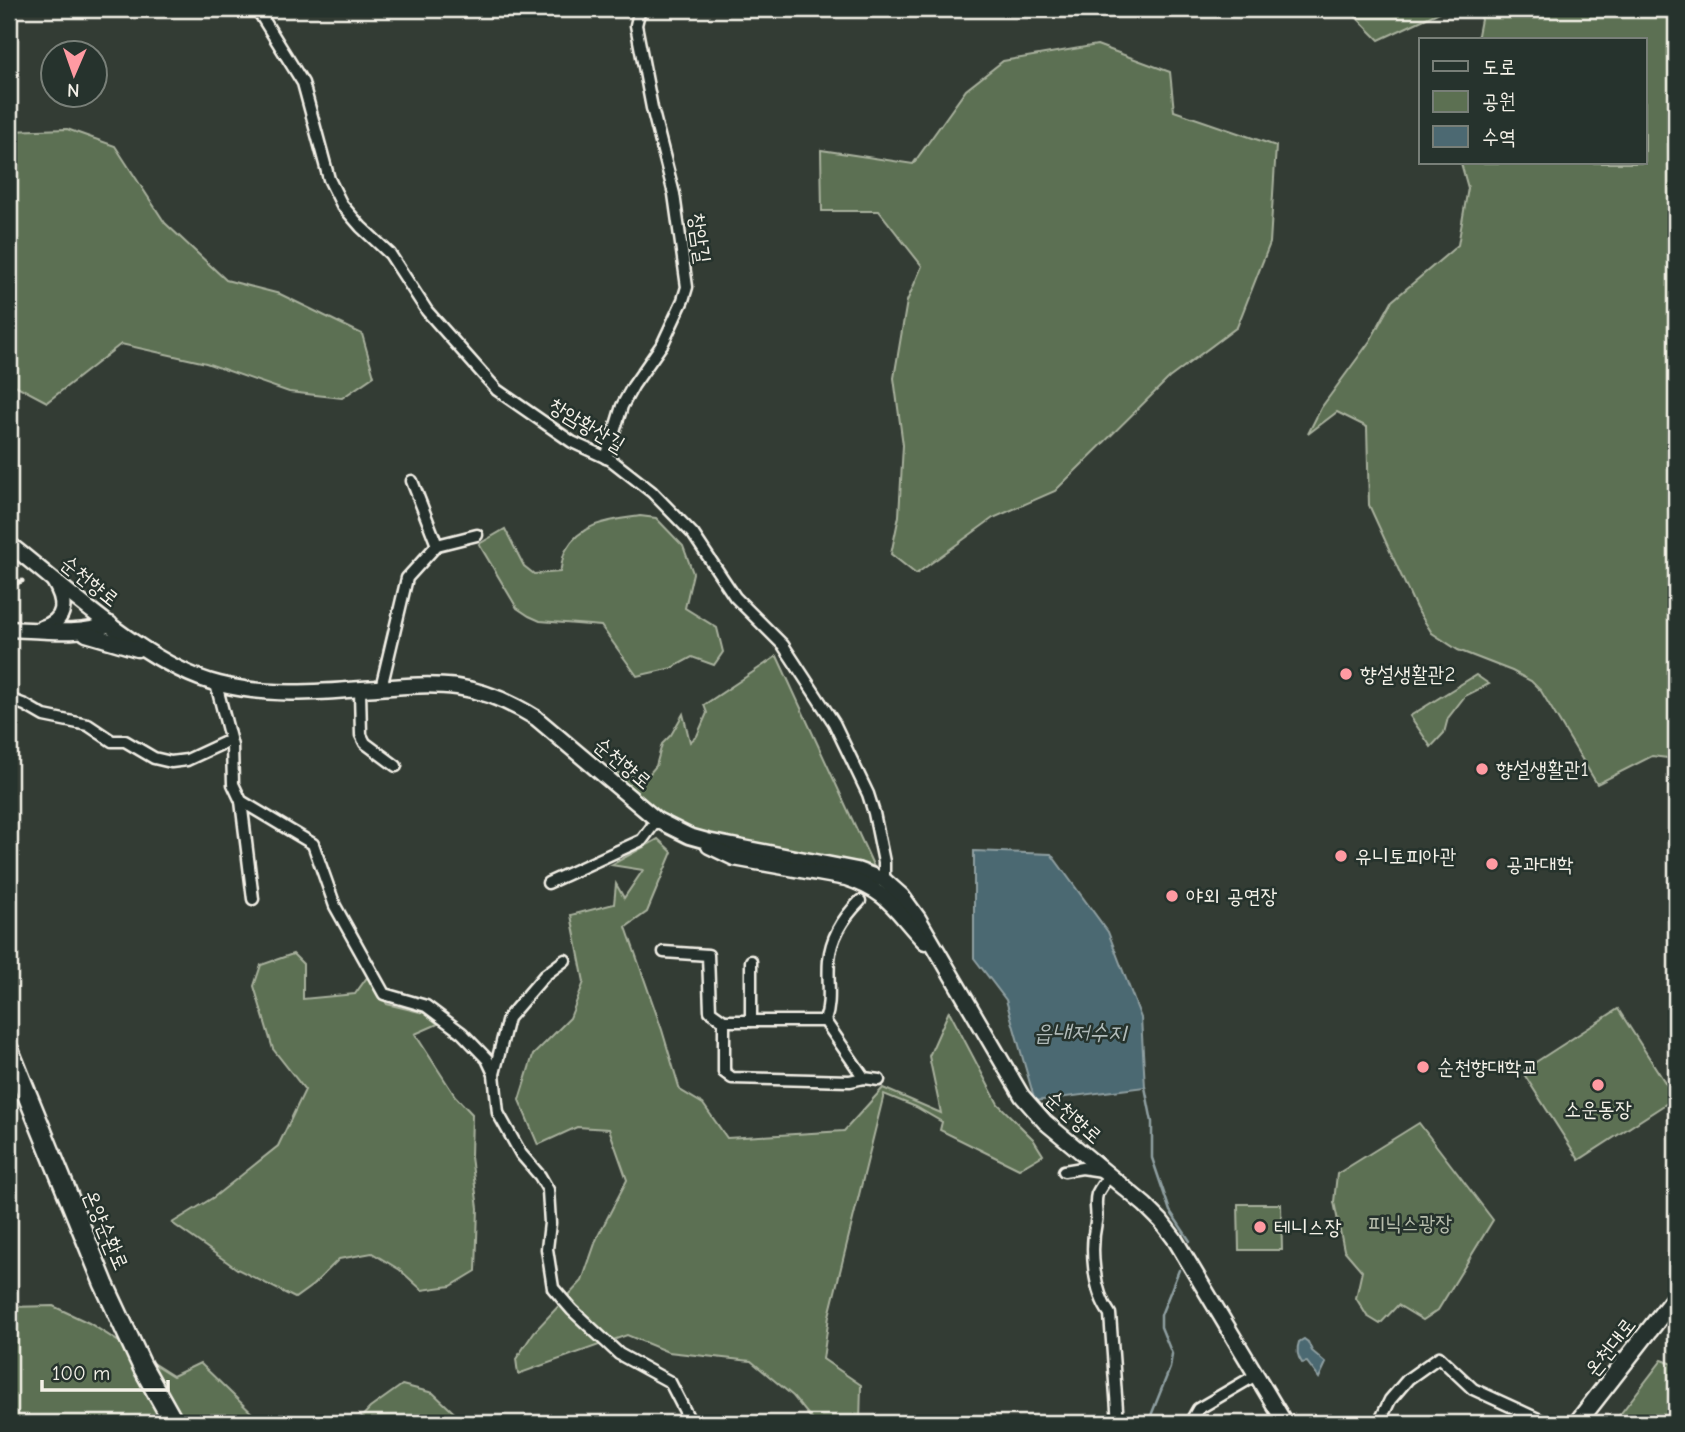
<svg xmlns="http://www.w3.org/2000/svg" width="1685" height="1432" font-family="'Comic Neue','Poor Story',sans-serif">
<style>
.green{fill:#5c7052;stroke:#a8b09d;stroke-width:2}
.water{fill:#4c6972;stroke:#8f9fa1;stroke-width:2}
.lines{fill:none;stroke-linecap:round;stroke-linejoin:round}
.stream{stroke:#8f9fa1;stroke-width:2.5}
.street-casing{stroke:#f4f1e8;stroke-width:15}
.secondary-casing{stroke:#f4f1e8;stroke-width:19}
.primary-casing{stroke:#f4f1e8;stroke-width:21}
.highway-casing{stroke:#f4f1e8;stroke-width:23}
.street{stroke:#26332d;stroke-width:10}
.secondary{stroke:#26332d;stroke-width:14}
.primary{stroke:#26332d;stroke-width:16}
.highway{stroke:#26332d;stroke-width:18}
.rail-casing{stroke:#f4f1e8;stroke-width:5}
.rail{stroke:#26332d;stroke-width:2.5;stroke-dasharray:8;stroke-linecap:butt}
.poi-dot{fill:#ff9aa2;stroke:#26332d;stroke-width:2.5}
.labels{text-anchor:middle;dominant-baseline:central;stroke-width:5;stroke-linejoin:round;paint-order:stroke}
.street-label{font-size:21px;fill:#f4f1e8;stroke:#26332d}
.poi-label{font-size:21px;fill:#f4f1e8;stroke:#26332d;text-anchor:start}
.park-label{font-size:21px;fill:#b7bdac;stroke:#26332d}
.water-label{font-size:23px;font-style:italic;fill:#b1bbb9;stroke:#26332d}
</style>
<rect width="100%" height="100%" fill="#333c34"/>
<filter id="ink" filterUnits="userSpaceOnUse"><feTurbulence type="fractalNoise" baseFrequency=".0143" numOctaves="2"/><feDisplacementMap in="SourceGraphic" scale="14" xChannelSelector="R" yChannelSelector="G"/><feConvolveMatrix kernelMatrix="1 2 1 2 8 2 1 2 1" color-interpolation-filters="sRGB"/></filter>
<g filter="url(#ink)">
<g class="green">
<path d="M1353 9H1446L1379 40 1352 13Z"/>
<path d="M1483 9H1676V759L1652 756 1597 784 1541 691 1531 681 1512 671 1458 650 1432 633 1416 608 1369 505 1367 427 1337 412 1308 434 1321 408 1370 341 1392 301 1458 245 1468 188 1461 163H1645V40H1477Z"/>
<path d="M1097 45 1170 72 1174 111 1276 146 1270 243 1237 327 1169 378 1055 491 993 518 916 574 891 554 899 516 903 445 894 378 907 301 922 266 879 211H822L821 150 913 164 966 90 1003 61Z"/>
<path d="M67 129 115 146 165 223 226 280 280 294 362 334 374 376 342 398 289 392 206 363 121 344 47 402 9 382V131Z"/>
<path d="M640 516 656 518 683 546 693 573 685 608 717 628 723 652 714 665 692 657 672 668 637 676 601 626 540 621 529 616 517 608 479 544 505 529 524 566 534 574 560 572C562 566 562 556 566 550 581 522 612 520 640 516Z"/>
<path d="M777 656 874 867 698 833 660 814 610 771 645 779 656 766 662 744 671 735 683 714 690 742 697 736 707 713 704 705Z"/>
<path d="M1476 675 1489 684 1465 696 1448 718 1444 733 1431 747 1410 716Z"/>
<path d="M658 839 672 852 647 912 626 927 662 1030 680 1090 703 1104 727 1138 844 1131 883 1088 941 1113 929 1056 949 1011 998 1104 1033 1139 1043 1155 1019 1169 940 1130 942 1122 916 1107 884 1094 829 1316 823 1359 861 1385 860 1423H815L793 1396 751 1361 668 1352 627 1335 518 1374 516 1359 534 1332 582 1281 597 1238 627 1180 609 1129 577 1127 538 1145 519 1100 533 1055 570 1018 584 982 571 915 614 904 616 884 624 898 643 870 611 865Z"/>
<path d="M293 954 303 964V999L355 994 368 976 387 1004 424 1013 438 1024 415 1034 455 1096 472 1114 471 1157 478 1208 476 1271 451 1286 422 1290 400 1270 372 1253 339 1259 313 1285 295 1298 237 1269 172 1223 214 1197 278 1146 305 1090 273 1049 254 986 261 965Z"/>
<path d="M1618 1009 1675 1098 1579 1160 1522 1071Z"/>
<path d="M1419 1123 1493 1220 1438 1310 1423 1320 1398 1305 1380 1324 1367 1316 1356 1298 1362 1271 1344 1250 1334 1202 1337 1174Z"/>
<path d="M1238 1204H1281L1282 1250H1239Z"/>
<path d="M53 1306 89 1323 173 1376 200 1363 262 1423H9V1307Z"/>
<path d="M1662 1360 1676 1365V1423H1618L1615 1421Z"/>
<path d="M402 1385 433 1393 465 1423H356L370 1408Z"/>
</g>
<g class="water">
<path d="M974 851 1051 854 1108 932 1141 1018 1145 1087 1035 1101 1006 1000 974 958Z"/>
<path d="M1304 1339 1308 1342 1312 1351 1326 1363 1319 1378 1307 1362 1302 1363C1297 1356 1296 1350 1299 1342Z"/>
</g>
<g class="lines">
<g class="stream">
<path d="M1145 1087 1152 1122V1158L1170 1211 1190 1241"/>
<path d="M1148 1423 1170 1368 1172 1354 1161 1327V1315L1179 1270"/>
</g>
<defs>
<g id="street">
<path d="M257 9 303 83 329 179 342 205 361 227 390 254 427 311 497 390 572 442 611 460 652 492 693 534 735 597 783 645 834 723 868 794 874 813 884 862V880"/>
<path d="M606 458 622 406 633 386 663 343 683 300 687 287 674 194 652 108 636 25 640 9"/>
<path d="M412 481 437 545"/>
<path d="M216 684 232 746 233 784 241 801 313 844 335 906 384 994 426 1006 462 1033 487 1059 494 1074 498 1113 521 1154 540 1176 548 1190 550 1223 547 1249 553 1288 572 1310 619 1354 670 1382 691 1423"/>
<path d="M381 688 407 578 437 545 477 535"/>
<path d="M360 690 361 735 365 743 396 766"/>
<path d="M9 699 25 705 44 716 88 725 112 741H125L154 758 171 762 187 760 230 740"/>
<path d="M241 801 253 899"/>
<path d="M548 883 642 840 657 820"/>
<path d="M860 901C844 917 831 937 829 960 827 980 832 1001 825 1021L864 1078 879 1080"/>
<path d="M664 952 708 955 710 1011 724 1021"/>
<path d="M751 961V1021"/>
<path d="M825 1021H724V1072L732 1078 850 1081 864 1078"/>
<path d="M494 1074 508 1018 545 975 565 960"/>
<path d="M1064 1171 1082 1168 1102 1171"/>
<path d="M1110 1175C1105 1181 1100 1188 1097 1194 1094 1204 1098 1213 1096 1222 1090 1249 1093 1291 1110 1314L1118 1423"/>
<path d="M1190 1423 1198 1409 1256 1375"/>
<path d="M1379 1423 1390 1400 1408 1379 1439 1357 1473 1389 1547 1423"/>
</g>
<g id="secondary">
<path d="M9 544C67 589 148 667 219 684 267 696 313 693 362 689 393 687 426 683 457 687 485 691 512 703 536 718L657 820 689 836 707 841 857 870 884 880 902 896 918 918 1022 1096 1045 1122 1145 1205 1161 1221 1174 1238 1285 1423"/>
<path d="M42 628C68 620 66 601 54 581"/>
<path d="M9 629C41 630 80 636 110 624"/>
<path d="M86 634 137 649"/>
<path d="M709 846 734 858 846 878C890 892 895 911 925 942"/>
</g>
<path id="primary" d="M1577 1423 1676 1296"/>
<path id="highway" d="M9 1050 104 1284 142 1366 174 1423"/>
</defs>
<use href="#street" class="street-casing"/>
<use href="#secondary" class="secondary-casing"/>
<use href="#primary" class="primary-casing"/>
<use href="#highway" class="highway-casing"/>
<use href="#street" class="street"/>
<use href="#secondary" class="secondary"/>
<use href="#primary" class="primary"/>
<use href="#highway" class="highway"/>
<defs>
<path id="rail" d="M9 586 22 581"/>
</defs>
<use href="#rail" class="rail-casing"/>
<use href="#rail" class="rail"/>
</g>
</g>
<g class="poi-dot">
<circle cx="1346" cy="674" r="7"/>
<circle cx="1482" cy="769" r="7"/>
<circle cx="1341" cy="856" r="7"/>
<circle cx="1492" cy="864" r="7"/>
<circle cx="1172" cy="896" r="7"/>
<circle cx="1423" cy="1067" r="7"/>
<circle cx="1598" cy="1085" r="7"/>
<circle cx="1260" cy="1227" r="7"/>
</g>
<g class="labels">
<g class="street-label">
<text transform="translate(700 238) rotate(82)">창암길</text>
<text transform="translate(587 425) rotate(31)">창암황산길</text>
<text transform="translate(90 581) rotate(39)">순천향로</text>
<text transform="translate(623 763) rotate(40)">순천향로</text>
<text transform="translate(1074 1117) rotate(42)">순천향로</text>
<text transform="translate(106 1230) rotate(67)">온양순환로</text>
<text transform="translate(1610 1347) rotate(-52)">온천대로</text>
</g>
<g class="poi-label">
<text x="1360" y="674">향설생활관2</text>
<text x="1496" y="769">향설생활관1</text>
<text x="1355" y="856">유니토피아관</text>
<text x="1506" y="864">공과대학</text>
<text x="1186" y="896">야외 공연장</text>
<text x="1437" y="1067">순천향대학교</text>
<text x="1598" y="1109" text-anchor="middle">소운동장</text>
<text x="1274" y="1227">테니스장</text>
</g>
<g class="park-label">
<text x="1410" y="1223">피닉스광장</text>
</g>
<g class="water-label">
<text x="1080" y="1032">읍내저수지</text>
</g>
</g>
<rect width="1685" height="1432" fill="none" stroke="#26332d" stroke-width="35"/>
<rect x="18" y="18" width="1650" height="1397" fill="none" stroke="#f4f1e8" stroke-width="2.5" filter="url(#ink)"/>
<rect x="1419" y="38" width="228" height="126" fill="#26332d" stroke="#787f78" stroke-width="2"/>
<rect x="1433" y="61" width="35" height="10" fill="#26332d" stroke="#787f78" stroke-width="2"/>
<text x="1482" y="74" font-size="21" fill="#f4f1e8">도로</text>
<rect x="1433" y="91" width="35" height="21" fill="#5c7052" stroke="#787f78" stroke-width="2"/>
<text x="1482" y="108" font-size="21" fill="#f4f1e8">공원</text>
<rect x="1433" y="126" width="35" height="21" fill="#4c6972" stroke="#787f78" stroke-width="2"/>
<text x="1482" y="144" font-size="21" fill="#f4f1e8">수역</text>
<g transform="translate(74 74) rotate(182)"><circle r="33" fill="#26332d" stroke="#787f78" stroke-width="2"/>
<path d="M0-5L12 26L0 18L-12 26Z" fill="#ff9aa2"/>
<text y="-10" font-size="19" font-weight="bold" text-anchor="middle" fill="#f4f1e8">N</text>
</g>
<path d="M42 1380v10h126v-10" fill="none" stroke="#f4f1e8" stroke-width="3.5"/>
<text x="52" y="1380" font-size="21" fill="#f4f1e8" stroke="#26332d" stroke-width="5" paint-order="stroke">100 m</text>
</svg>
